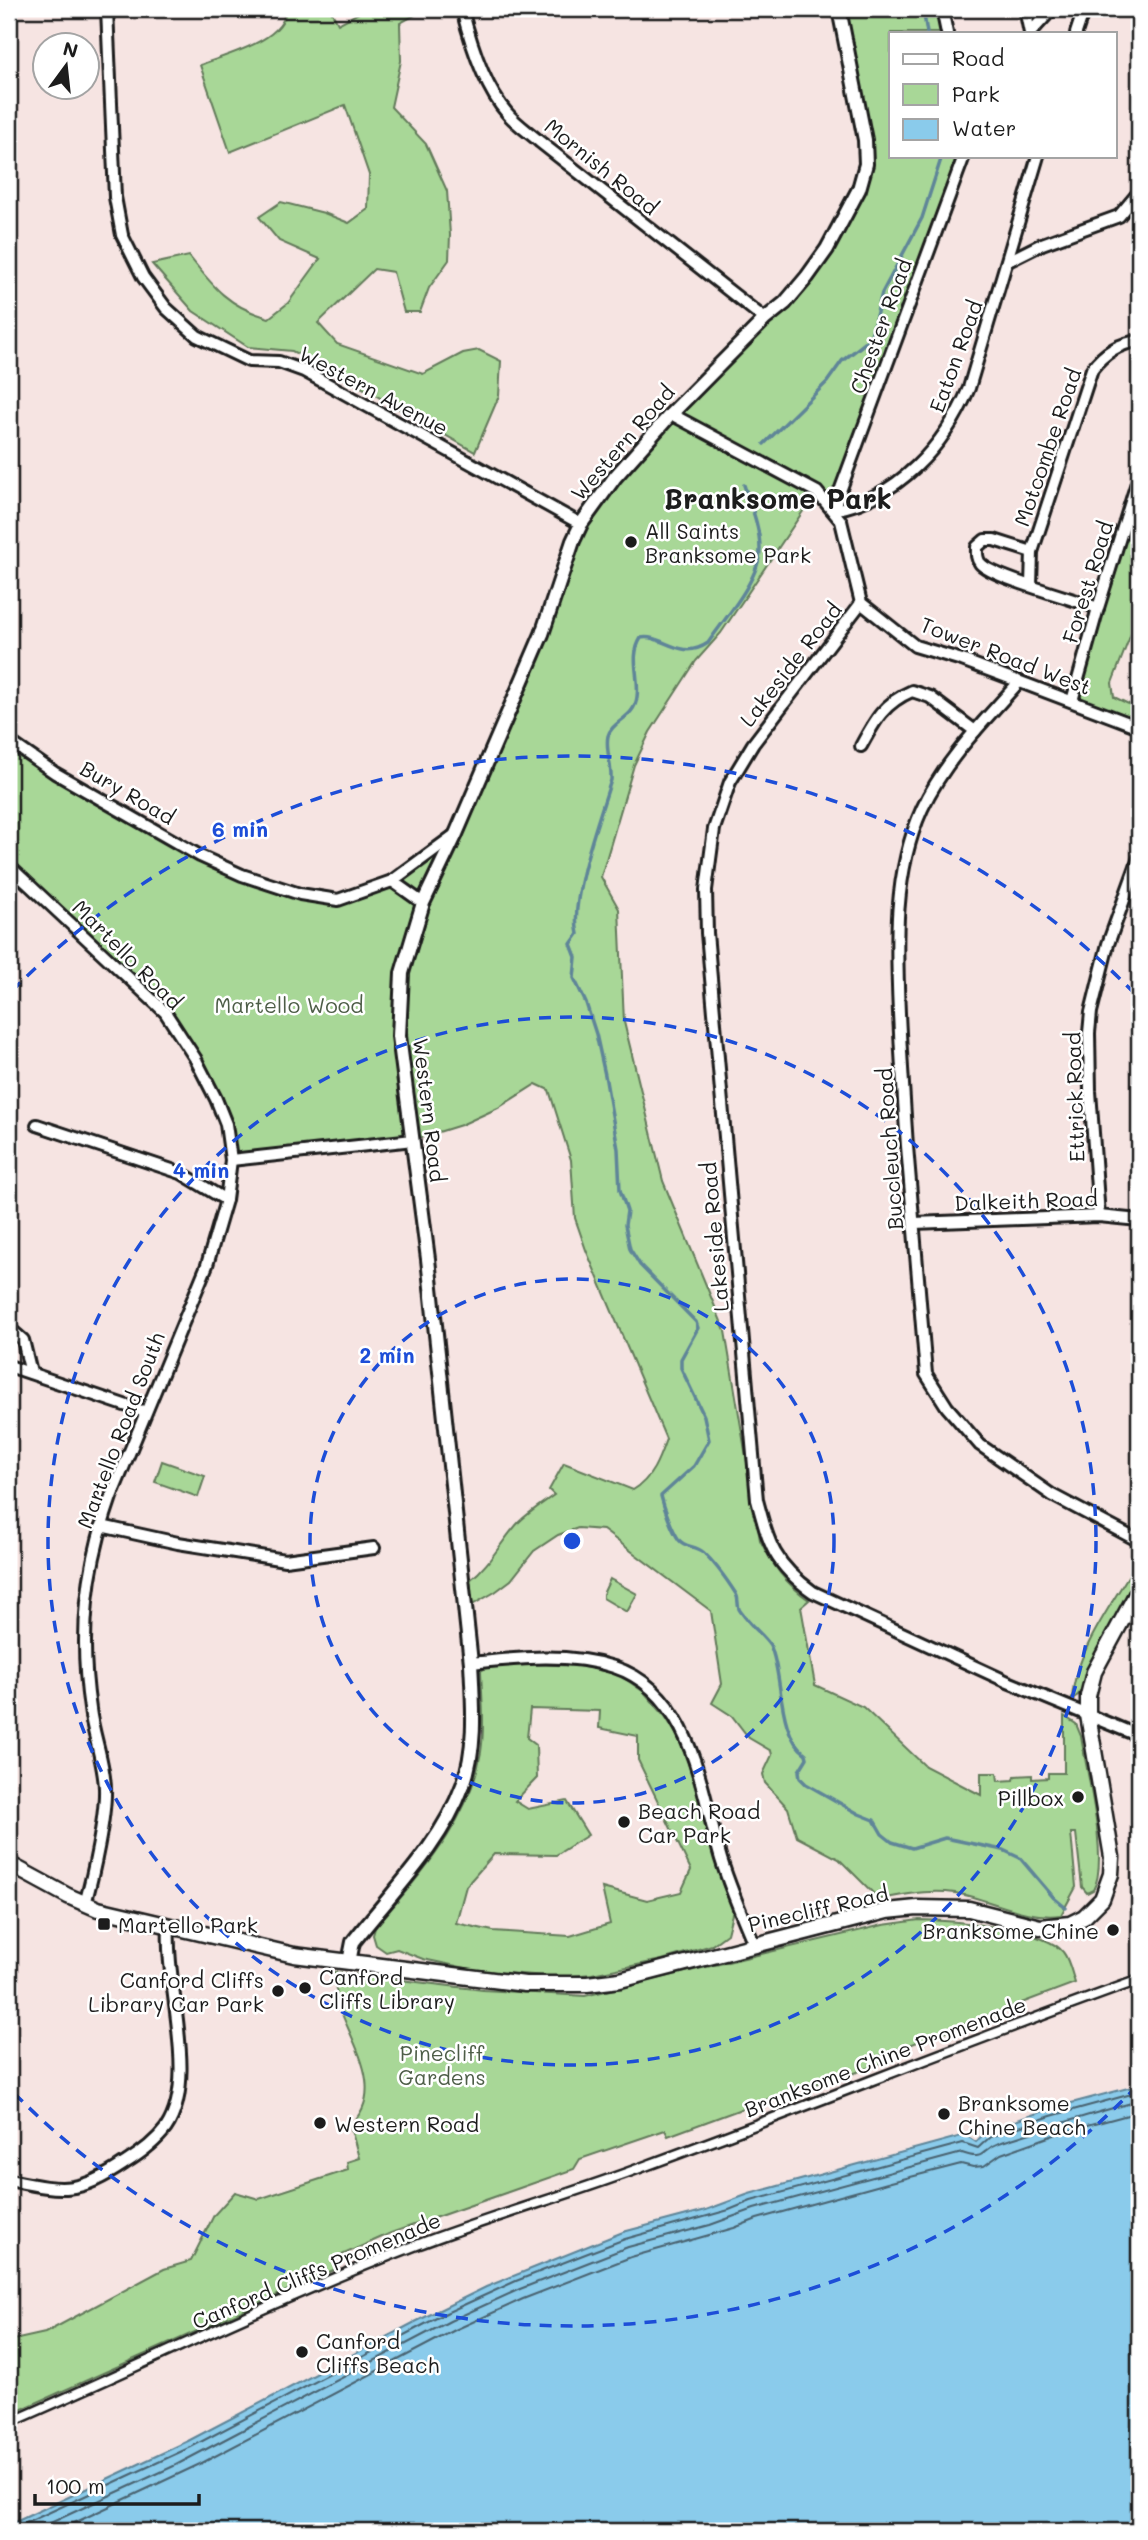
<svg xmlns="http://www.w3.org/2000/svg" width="1148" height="2540" font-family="Mali,sans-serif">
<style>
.green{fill:#a8d797;stroke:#627a5a;stroke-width:2;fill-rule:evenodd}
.water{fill:#8acbeb;stroke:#5e8598;stroke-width:2}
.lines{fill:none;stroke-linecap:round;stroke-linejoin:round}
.shore{stroke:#48626f;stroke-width:2}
.stream{stroke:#5e8598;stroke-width:3.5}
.pedestrian-casing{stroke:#1c1c1c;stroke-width:13}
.minor-casing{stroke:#1c1c1c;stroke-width:16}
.tertiary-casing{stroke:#1c1c1c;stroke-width:18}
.secondary-casing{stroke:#1c1c1c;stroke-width:19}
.pedestrian{stroke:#fff;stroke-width:8}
.minor{stroke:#fff;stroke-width:10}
.tertiary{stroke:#fff;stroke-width:12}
.secondary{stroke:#fff;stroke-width:14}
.ring{fill:none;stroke:#1d4ed8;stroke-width:3.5;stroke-dasharray:12 9}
.poi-dot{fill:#1c1c1c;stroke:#fff;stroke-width:2.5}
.labels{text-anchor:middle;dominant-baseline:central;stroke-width:5;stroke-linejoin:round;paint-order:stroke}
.street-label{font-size:21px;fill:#1c1c1c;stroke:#fff}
.poi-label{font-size:21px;fill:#1c1c1c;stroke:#fff;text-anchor:start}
.park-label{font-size:21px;fill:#4d5d47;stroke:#fff}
.district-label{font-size:28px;font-weight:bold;fill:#1c1c1c;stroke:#fff}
.centre{fill:#1d4ed8;stroke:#fff;stroke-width:3.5}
.ring-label{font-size:21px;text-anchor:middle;font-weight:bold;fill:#1d4ed8;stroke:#fff;stroke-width:5;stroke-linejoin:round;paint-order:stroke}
</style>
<rect width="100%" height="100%" fill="#f6e4e2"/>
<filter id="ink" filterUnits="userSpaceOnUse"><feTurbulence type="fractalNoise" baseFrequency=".0143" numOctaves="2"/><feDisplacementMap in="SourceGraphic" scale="14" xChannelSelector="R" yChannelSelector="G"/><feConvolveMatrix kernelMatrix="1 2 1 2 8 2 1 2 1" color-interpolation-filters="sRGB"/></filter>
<g filter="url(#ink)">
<g class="green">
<path d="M286 9H330L338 24 366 9H426L400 23 401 61 391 107 426 144 447 191 450 235 449 260 429 288 420 312H404L393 272 374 269 318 323 337 344 423 374 463 353 479 350 501 361 499 396 475 452 359 386 292 351 248 347 193 311 152 264 189 256C214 288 229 307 269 318L288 303 320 259 279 241 259 217 281 202 324 213 349 223 368 209 369 175 345 105 230 152 200 65C225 55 285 41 286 9Z"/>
<path d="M839 9H942L947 33H891V156H964L833 510 816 492 721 633 696 661 650 732 634 765 601 877 619 909 624 1022 663 1181 725 1331 760 1540C773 1566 785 1583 809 1600L801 1607 815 1685 863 1707 925 1766 981 1795V1773H997L998 1781 1014 1780 1015 1776 1032 1775V1779L1048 1778V1773H1064V1716L1076 1724 1081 1736C1086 1770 1110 1862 1093 1890L1087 1893 1082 1887 1076 1833H1071L1076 1887 1061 1915C1025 1920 991 1899 955 1893 929 1889 905 1895 879 1899L839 1859 797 1837 788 1808 765 1783 763 1774 772 1755 771 1751 749 1738 732 1716 712 1703 722 1684 711 1611 603 1530 578 1528 558 1535 534 1551 511 1580 495 1592 472 1605 470 1580C491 1564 501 1541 519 1522 529 1512 543 1503 554 1495L549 1490 564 1463 633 1490C652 1479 659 1459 666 1439L586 1250 575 1218 571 1160 549 1090 536 1084 498 1108 461 1125 413 1140 231 1160 226 1124 165 1012 9 865V741L242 875 338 900 392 881 456 834 573 541 615 477 807 277 865 164Z"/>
<path d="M1132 499 1139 502V613L1112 683 1114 697 1139 709V727L1072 701Z"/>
<path d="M162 1461 205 1476 198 1497 155 1482Z"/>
<path d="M1139 1558V1581L1123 1606 1083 1689 1078 1695 1072 1699C1075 1651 1115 1600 1139 1558Z"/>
<path d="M610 1579 637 1594 627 1612 603 1598V1594Z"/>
<path d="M512 1663 579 1666 618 1674 644 1692 665 1716 678 1737 687 1759 723 1886 733 1910 727 1934 712 1945 662 1960 592 1974 560 1977 480 1971 423 1959 397 1949 386 1952 376 1945 373 1935 375 1928C420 1874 469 1824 481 1752 485 1725 482 1698 481 1671L487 1667ZM530 1709 600 1711 599 1728 638 1736V1760L691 1870 681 1892 647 1900 602 1888 610 1924 570 1936 493 1931 456 1923 466 1886 494 1854 556 1855 588 1835 567 1801 528 1809 515 1801 537 1778 536 1745 527 1738Z"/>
<path d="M919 1920C949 1920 1044 1928 1063 1952 1069 1959 1072 1974 1075 1983L880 2056 882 2063 833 2081 806 2085 668 2136 665 2130 580 2159 574 2169 391 2233 335 2258 338 2268 9 2415V2341L45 2333 164 2269 191 2261 214 2215 235 2192 259 2199 348 2170 347 2162 359 2158 350 2125C385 2094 356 2049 342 2014 337 2001 335 1986 334 1972L483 1990 585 1996 883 1925Z"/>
</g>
<path class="water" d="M1139 2085V2531H9V2525L188 2441 415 2322 486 2287 623 2232 706 2210 749 2194 965 2135 976 2142 986 2131 1049 2109Z"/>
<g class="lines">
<g class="shore">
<path d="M9 2531 191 2447 446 2313 516 2281 588 2253 625 2239 729 2210 751 2201 886 2164 963 2143 978 2148 990 2137 1051 2116 1139 2092"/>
<path d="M33 2531 176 2465 450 2321 520 2289 628 2247 710 2225 754 2209 962 2153C986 2162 981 2149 999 2143 1046 2128 1092 2113 1139 2101"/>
<path d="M57 2531 200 2464 455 2330 523 2299 631 2257 734 2228 757 2219 891 2182 961 2164 973 2167 984 2166 1001 2154 1057 2134 1139 2112"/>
</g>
<g class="stream">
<path d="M923 9 927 33"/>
<path d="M764 444 827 382 842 361 870 339 882 293 922 218 942 156"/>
<path d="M744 485C751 506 760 527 760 549 760 579 724 619 708 643 680 662 663 634 641 638 629 657 640 677 637 697 635 718 612 721 608 736 605 749 612 765 611 780 600 816 569 900 578 934L571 944 576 957 574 978 586 1003 596 1034 605 1075 618 1149 620 1190 627 1211 625 1225 630 1249 640 1265 696 1322 698 1328 681 1359V1368L704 1416 709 1440 694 1466 661 1496C664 1508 672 1530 679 1540 684 1547 696 1546 703 1552 715 1563 727 1580 736 1594 739 1599 737 1603 739 1609 741 1613 746 1618 749 1622 755 1629 766 1638 770 1645 784 1675 776 1733 806 1754L807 1758 799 1771 800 1778 806 1784 859 1814 874 1820 882 1834 892 1842 912 1848 945 1838 1003 1850 1020 1858 1054 1898 1066 1908"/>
</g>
<defs>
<path id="pedestrian" d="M9 2423C145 2364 278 2298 417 2245 493 2216 572 2194 648 2165 812 2105 974 2039 1139 1980"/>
<g id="minor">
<path d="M107 9 115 197 122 235 143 277 166 308 197 336 249 361 279 362 304 371 581 524"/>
<path d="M462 9C470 41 485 88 507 113 516 124 530 133 540 142L765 319"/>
<path d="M942 9 947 33"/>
<path d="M1025 9 1030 33"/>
<path d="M1030 33 1052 9"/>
<path d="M1076 33 1084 9"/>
<path d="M1008 261 1042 244 1119 216 1139 192"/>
<path d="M671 414 817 492 841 521 861 603 915 646 962 660 1139 727"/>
<path d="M833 510C897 499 945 446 969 388L1038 156"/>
<path d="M833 510 964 156"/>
<path d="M1031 585 1032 552"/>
<path d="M861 603 753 744 730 782 714 829 706 890 707 933 757 1500C769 1545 774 1564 813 1592L1008 1682 1139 1736"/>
<path d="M1098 608C1077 600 990 577 980 563 976 558 977 553 977 547L985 540H994L1032 552 1092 369C1104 353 1119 343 1139 341"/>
<path d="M1019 682C985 720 944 761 922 809 893 873 896 944 899 1013 901 1057 904 1101 907 1146 914 1222 919 1298 926 1374L947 1407 980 1445 1052 1495 1139 1541"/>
<path d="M1072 701 1098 608 1139 476"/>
<path d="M9 741 55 773 200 856 242 875 300 894 338 900 392 881 456 834"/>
<path d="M861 746C875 720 884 703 912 691L930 697 975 731"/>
<path d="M9 866 165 1012 195 1058 216 1099 226 1124 231 1160 226 1200 207 1265 111 1497C86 1568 79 1634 90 1709 93 1735 104 1761 105 1788 106 1817 93 1875 85 1904"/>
<path d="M392 881 423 903"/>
<path d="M37 1125 181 1173 226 1200"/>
<path d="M231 1160 413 1140"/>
<path d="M1099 1216 1090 1091 1089 1033 1091 1012 1108 944 1139 858"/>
<path d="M914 1223 1099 1216 1139 1220"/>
<path d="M9 1328 23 1340 31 1373"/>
<path d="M9 1366 145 1412"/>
<path d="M101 1526 178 1543 285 1560 374 1548"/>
<path d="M471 1663C518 1658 568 1652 614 1667 693 1693 701 1792 721 1859 730 1888 742 1916 754 1944"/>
<path d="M9 2180C63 2191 77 2195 125 2163 141 2153 155 2143 166 2128 199 2079 165 1986 169 1927"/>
</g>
<path id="tertiary" d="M349 1962 353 1942C392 1892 441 1845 463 1785 477 1747 473 1703 471 1663L428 1259 399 1036 402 973 423 903 456 834 542 634 573 541 581 524 615 477 671 414 765 319 785 303 807 277 827 249 859 189 866 164 865 140 839 9"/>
<path id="secondary" d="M9 1864 68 1896 98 1909 294 1955 525 1984H587L620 1980 887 1911 917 1908 969 1909 1040 1927 1070 1924 1084 1917 1102 1899 1111 1874 1112 1857 1088 1715V1696L1094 1672 1139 1589"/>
</defs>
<use href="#pedestrian" class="pedestrian-casing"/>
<use href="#minor" class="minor-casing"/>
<use href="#tertiary" class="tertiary-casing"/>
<use href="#secondary" class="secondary-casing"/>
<use href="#pedestrian" class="pedestrian"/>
<use href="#minor" class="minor"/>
<use href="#tertiary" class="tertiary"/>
<use href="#secondary" class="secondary"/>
</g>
</g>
<g class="ring">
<circle cx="572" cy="1541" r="262"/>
<circle cx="572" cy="1541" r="524"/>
<path d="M1137 2086A785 785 0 0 1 12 2091M12 991A785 785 0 0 1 1137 996"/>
</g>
<g class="poi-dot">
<circle cx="631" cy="542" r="7"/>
<circle cx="1078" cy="1797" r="7"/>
<circle cx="624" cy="1822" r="7"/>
<rect x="97" y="1917" width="14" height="14" rx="3.5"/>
<circle cx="1113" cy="1930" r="7"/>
<circle cx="305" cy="1988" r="7"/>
<circle cx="278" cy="1991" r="7"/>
<circle cx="944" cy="2114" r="7"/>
<circle cx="320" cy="2123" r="7"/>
<circle cx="302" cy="2352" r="7"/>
</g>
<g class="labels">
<g class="street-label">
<text transform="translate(602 166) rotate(39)">Mornish Road</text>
<text transform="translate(880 326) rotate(-70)">Chester Road</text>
<text transform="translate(955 356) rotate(-70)">Eaton Road</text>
<text transform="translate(374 390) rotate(28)">Western Avenue</text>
<text transform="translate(622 442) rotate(-49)">Western Road</text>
<text transform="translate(1047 447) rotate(-71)">Motcombe Road</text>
<text transform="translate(1087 582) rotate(-73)">Forest Road</text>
<text transform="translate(1006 655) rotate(21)">Tower Road West</text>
<text transform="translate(790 664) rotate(-52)">Lakeside Road</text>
<text transform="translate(128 792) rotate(30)">Bury Road</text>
<text transform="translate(128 954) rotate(45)">Martello Road</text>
<text transform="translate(1074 1097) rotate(-92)">Ettrick Road</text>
<text transform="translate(430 1110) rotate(83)">Western Road</text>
<text transform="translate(889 1149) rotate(-94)">Buccleuch Road</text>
<text transform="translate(1026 1200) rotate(-2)">Dalkeith Road</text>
<text transform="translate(714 1237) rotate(-95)">Lakeside Road</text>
<text transform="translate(120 1430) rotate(-69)">Martello Road South</text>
<text transform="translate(818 1908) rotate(-13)">Pinecliff Road</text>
<text transform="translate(885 2056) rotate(-21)">Branksome Chine Promenade</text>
<text transform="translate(316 2270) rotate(-23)">Canford Cliffs Promenade</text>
</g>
<g class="poi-label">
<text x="645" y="530">All Saints<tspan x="645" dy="24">Branksome Park</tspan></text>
<text x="1064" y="1797" text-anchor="end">Pillbox</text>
<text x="638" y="1810">Beach Road<tspan x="638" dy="24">Car Park</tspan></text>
<text x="118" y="1924">Martello Park</text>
<text x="1099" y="1930" text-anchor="end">Branksome Chine</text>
<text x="319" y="1976">Canford<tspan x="319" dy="24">Cliffs Library</tspan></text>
<text x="264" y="1979" text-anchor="end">Canford Cliffs<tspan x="264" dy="24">Library Car Park</tspan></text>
<text x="958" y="2102">Branksome<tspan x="958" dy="24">Chine Beach</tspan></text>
<text x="334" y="2123">Western Road</text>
<text x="316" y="2340">Canford<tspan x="316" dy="24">Cliffs Beach</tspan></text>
</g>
<g class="park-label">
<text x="289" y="1004">Martello Wood</text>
<text x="442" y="2052">Pinecliff<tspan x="442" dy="24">Gardens</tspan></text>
</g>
<g class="district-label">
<text x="778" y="498">Branksome Park</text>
</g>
</g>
<circle cx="572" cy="1541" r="10" class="centre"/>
<g class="ring-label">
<text x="240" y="837">6 min</text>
<text x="201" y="1178">4 min</text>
<text x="387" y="1363">2 min</text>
</g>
<rect width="1148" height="2540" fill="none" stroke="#fff" stroke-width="35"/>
<rect x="18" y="18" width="1113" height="2505" fill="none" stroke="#1c1c1c" stroke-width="2.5" filter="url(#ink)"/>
<rect x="889" y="32" width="228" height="126" fill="#ffffff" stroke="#a4a4a4" stroke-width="2"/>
<rect x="903" y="54" width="35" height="10" fill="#ffffff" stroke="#a4a4a4" stroke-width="2"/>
<text x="952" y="66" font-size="21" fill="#1c1c1c">Road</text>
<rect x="903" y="84" width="35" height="21" fill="#a8d797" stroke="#a4a4a4" stroke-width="2"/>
<text x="952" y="102" font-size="21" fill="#1c1c1c">Park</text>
<rect x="903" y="119" width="35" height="21" fill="#8acbeb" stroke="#a4a4a4" stroke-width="2"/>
<text x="952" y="136" font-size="21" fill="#1c1c1c">Water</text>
<g transform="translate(66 66) rotate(15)"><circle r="33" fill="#ffffff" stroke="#a4a4a4" stroke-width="2"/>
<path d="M0-5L12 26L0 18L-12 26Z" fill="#1c1c1c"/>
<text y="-10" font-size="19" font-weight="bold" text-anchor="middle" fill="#1c1c1c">N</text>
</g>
<path d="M35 2494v10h164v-10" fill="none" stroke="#1c1c1c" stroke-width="3.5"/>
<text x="46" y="2494" font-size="21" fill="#1c1c1c" stroke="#ffffff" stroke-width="5" paint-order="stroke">100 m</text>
</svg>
